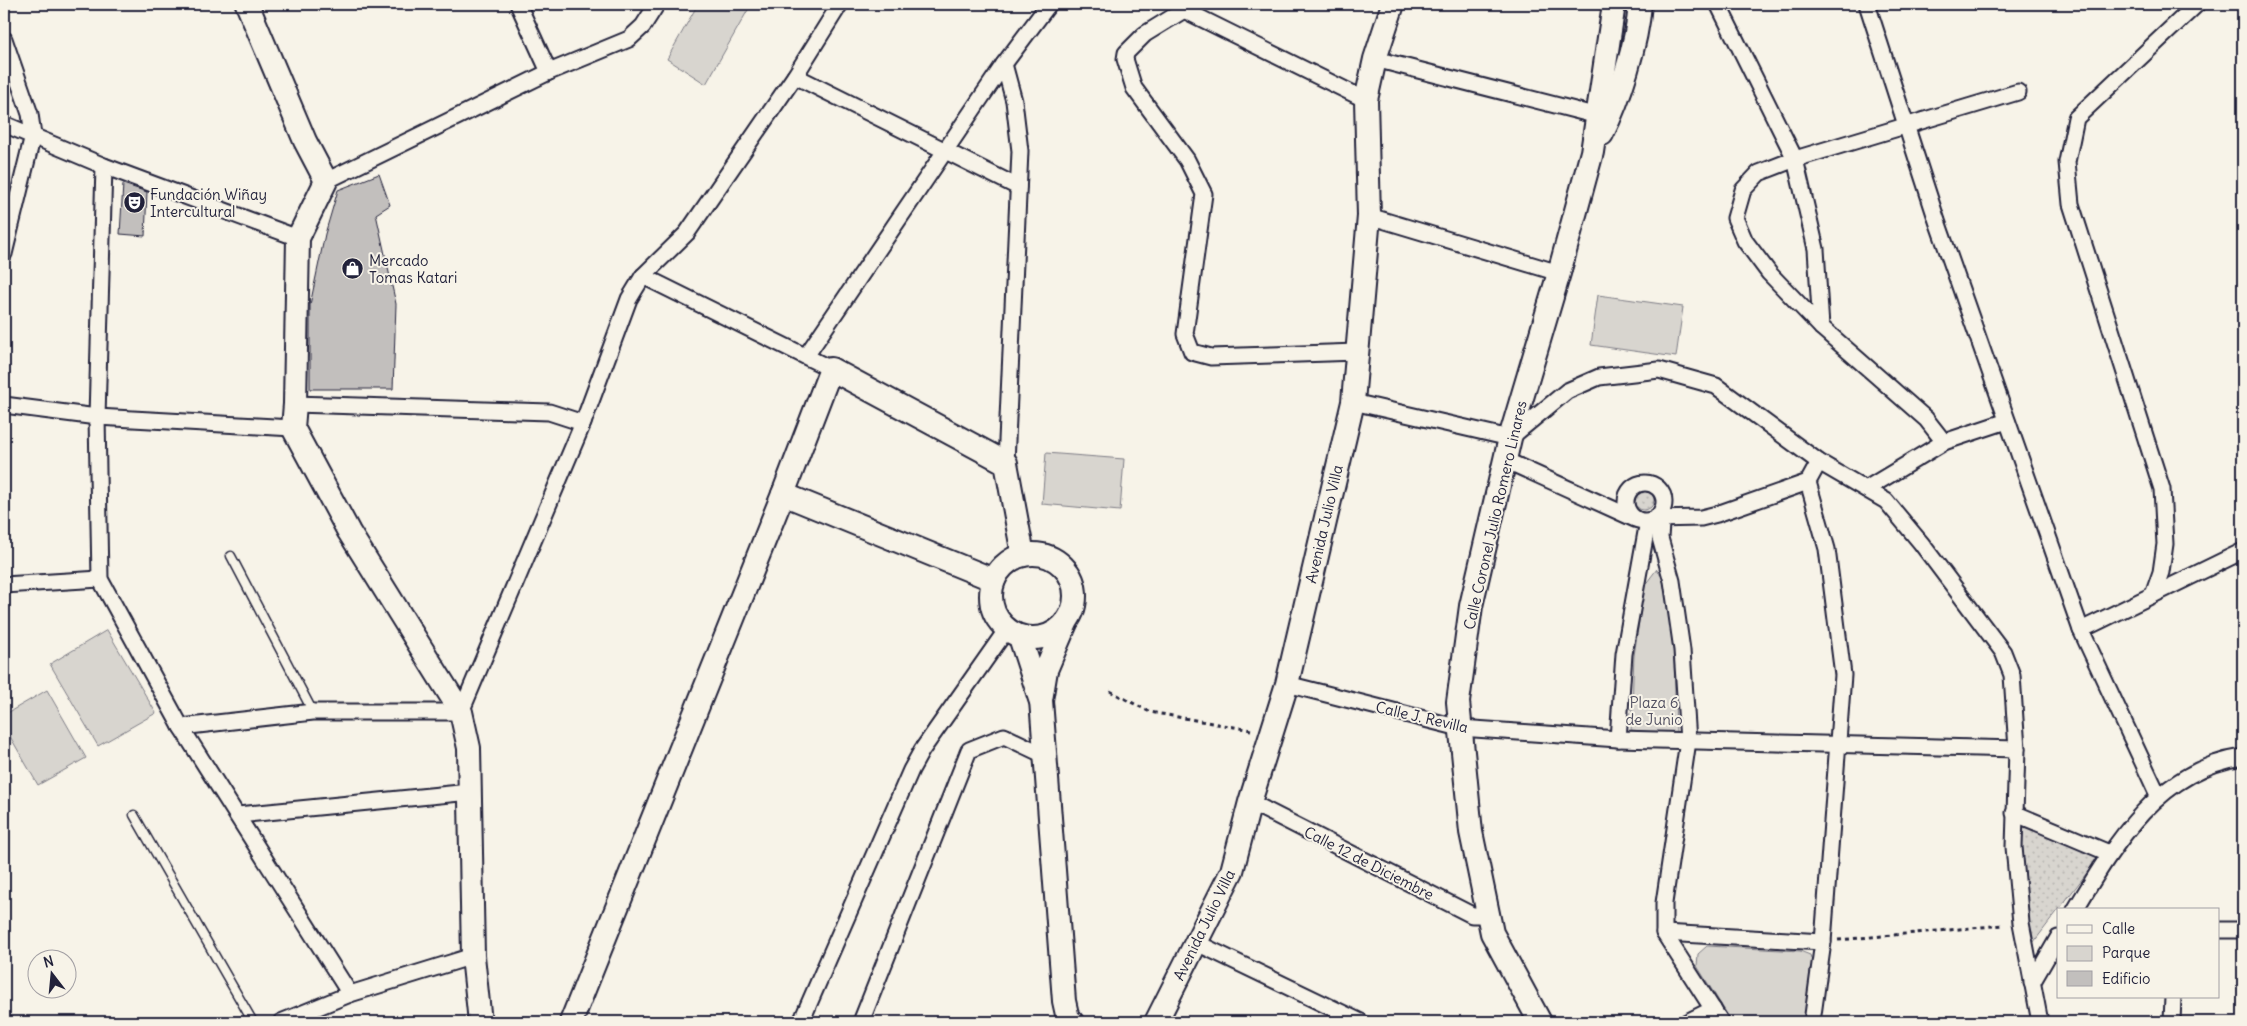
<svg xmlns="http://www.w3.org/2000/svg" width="2247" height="1026" font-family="Delius,sans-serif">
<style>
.grass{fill:url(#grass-dots);stroke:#7d7c85}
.park{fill:#d8d5cf;stroke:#7d7c85}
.building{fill:#c2bfbd;stroke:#22223b}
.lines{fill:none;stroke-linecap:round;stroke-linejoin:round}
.lane-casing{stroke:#22223b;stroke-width:11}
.street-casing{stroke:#22223b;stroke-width:19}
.secondary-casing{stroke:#22223b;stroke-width:26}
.path{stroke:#22223b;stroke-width:3;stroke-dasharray:4 4;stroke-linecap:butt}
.lane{stroke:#f7f3e8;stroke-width:8}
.street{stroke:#f7f3e8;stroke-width:15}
.secondary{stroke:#f7f3e8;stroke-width:22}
.labels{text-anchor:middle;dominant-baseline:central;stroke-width:4;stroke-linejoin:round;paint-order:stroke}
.poi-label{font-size:15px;fill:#22223b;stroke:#f7f3e8;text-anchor:start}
.street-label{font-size:15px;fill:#22223b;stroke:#f7f3e8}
.park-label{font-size:15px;fill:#504f60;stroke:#f7f3e8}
</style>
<defs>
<pattern id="grass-dots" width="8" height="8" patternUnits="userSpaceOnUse" patternTransform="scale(1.25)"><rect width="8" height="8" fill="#d8d5cf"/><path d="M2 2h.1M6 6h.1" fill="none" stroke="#b9b7b3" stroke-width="1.8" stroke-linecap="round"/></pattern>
</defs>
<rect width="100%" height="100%" fill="#f7f3e8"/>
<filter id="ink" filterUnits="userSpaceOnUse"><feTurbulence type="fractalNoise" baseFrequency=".02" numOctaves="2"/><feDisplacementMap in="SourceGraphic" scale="10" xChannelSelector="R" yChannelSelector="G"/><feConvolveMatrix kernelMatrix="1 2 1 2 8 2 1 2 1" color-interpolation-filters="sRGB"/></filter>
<g filter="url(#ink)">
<g class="grass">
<circle cx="1644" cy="500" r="10"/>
<path d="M2021 824 2099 857 2030 947Z"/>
</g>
<g class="park">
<path d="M698 4H742L749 8 706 84 667 59Z"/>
<path d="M1598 295 1683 307 1676 357 1591 345Z"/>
<path d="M1046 453 1124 459 1120 511 1042 504Z"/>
<path d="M1657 569 1666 585 1674 656 1676 734 1631 730 1634 656 1644 586Z"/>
<path d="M107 630 156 713 98 746 50 664Z"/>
<path d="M47 690 86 758 38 785 4 726V715Z"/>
<path d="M1707 946 1800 951 1810 955 1814 967 1806 1022H1732L1697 966 1698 954Z"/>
</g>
<g class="building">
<path d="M379 174 390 205 376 214 396 304 393 389H310V305L325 234 338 190Z"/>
<path d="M123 184 147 192 145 236 120 234Z"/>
</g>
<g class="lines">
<defs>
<g id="lane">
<path d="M231 556 313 712"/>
<path d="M134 815 253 1022"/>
</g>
<g id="street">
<path d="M518 4 549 72"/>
<path d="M1187 4 1184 10 1145 34 1126 53 1125 59 1134 88 1187 160 1204 194 1185 334 1192 352 1211 357 1357 352"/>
<path d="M1718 4 1795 159 1816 249 1821 327"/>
<path d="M1867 4 1937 221 2081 630 2159 797"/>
<path d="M1184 10 1366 100"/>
<path d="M4 39 30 114 33 135 4 254"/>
<path d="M1375 59 1598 116"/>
<path d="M1004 64 1014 101 1020 151 1006 463"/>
<path d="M795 76 1018 187"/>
<path d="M4 124 104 166 298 238"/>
<path d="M104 166 97 417 100 579 181 727 313 712H461L583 423 629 299 643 276 687 233 795 76 840 4"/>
<path d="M326 181 549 72 629 39 643 26 657 4"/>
<path d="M1369 216 1559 273"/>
<path d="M643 276 831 369"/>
<path d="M806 356 1004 64 1049 4"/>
<path d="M1353 402 1510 438 1567 391 1599 377 1659 370 1716 386 1819 462 1886 501 1921 543 2003 652 2012 675 2017 749 2014 847 2021 923 2040 1022"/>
<path d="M295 404 549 412 583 423"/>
<path d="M4 405 97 417 293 428"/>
<path d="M1944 442 1926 419 1821 327 1769 273 1745 241 1735 218 1743 190 1759 173 1795 159 2018 92"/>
<path d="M1505 460 1635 519"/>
<path d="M1808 482 1827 549 1843 675 1823 942 1812 1022"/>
<circle cx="1645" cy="502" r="19"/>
<path d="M1866 489 1944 442 2007 421"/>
<path d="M1662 510 1660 538 1672 581 1682 650 1688 741 1664 903V933L1721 1022"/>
<path d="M1654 519 1701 518 1717 514 1808 482 1819 462"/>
<path d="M4 585 100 579"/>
<path d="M2153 595 2161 572 2165 544 2162 489 2071 204 2067 162 2076 118 2197 4"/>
<path d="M2081 630 2243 551"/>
<path d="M1287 684 1460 728 1618 739 2017 749"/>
<path d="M181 727 350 994 473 956"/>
<path d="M1618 739 1624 654 1648 521"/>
<path d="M1250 802 1472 915H1488"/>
<path d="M2014 813 2109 853"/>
<path d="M238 815 470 792"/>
<path d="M2075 910C2115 843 2159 769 2243 757"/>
<path d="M2218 930H2243"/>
<path d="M1664 933 1823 942"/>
<path d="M1197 943 1361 1022"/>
<path d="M2032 983 2058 938"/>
<path d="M281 1022 350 994"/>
<path d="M801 1022 911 770 922 750 1007 629"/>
<path d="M861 1022 969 750 1004 736 1044 755"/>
<path d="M1687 1022 1713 1009"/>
<path d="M2172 1022 2173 997"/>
</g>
<g id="secondary">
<path d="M247 4 305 141 326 181 298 238 295 404 293 428 349 532 461 712 469 748 473 956 480 1022"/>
<path d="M1602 134C1620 98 1637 44 1640 4"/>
<path d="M783 494 994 580"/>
<circle cx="1033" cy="596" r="42"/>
<path d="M1066 623 1046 670 1041 700 1064 1001 1068 1019 1072 1022"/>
<path d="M1020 637 1040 699"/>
<path d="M571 1022 783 494 831 369 1006 463 1023 555"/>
<path d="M1156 1022 1232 871 1250 802 1287 684 1353 402 1369 216 1366 100 1375 59 1393 4"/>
<path d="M1540 1022 1492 933 1471 832 1458 702 1471 606 1510 438 1559 273 1592 152 1614 4"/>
</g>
</defs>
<use href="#lane" class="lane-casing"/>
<use href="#street" class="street-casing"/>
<use href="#secondary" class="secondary-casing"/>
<g class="path">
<path d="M1110 691 1150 712 1251 730"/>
<path d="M1838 940 2004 925"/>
</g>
<use href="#lane" class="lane"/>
<use href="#street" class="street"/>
<use href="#secondary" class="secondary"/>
</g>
</g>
<defs>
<symbol id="theatre-disc" viewBox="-11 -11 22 22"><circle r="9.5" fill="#22223b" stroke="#f7f3e8"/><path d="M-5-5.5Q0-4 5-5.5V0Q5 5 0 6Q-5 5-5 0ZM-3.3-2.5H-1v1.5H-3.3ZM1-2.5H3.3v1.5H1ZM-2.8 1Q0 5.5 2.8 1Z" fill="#fff"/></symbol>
<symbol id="shop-disc" viewBox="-11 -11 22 22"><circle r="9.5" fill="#22223b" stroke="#f7f3e8"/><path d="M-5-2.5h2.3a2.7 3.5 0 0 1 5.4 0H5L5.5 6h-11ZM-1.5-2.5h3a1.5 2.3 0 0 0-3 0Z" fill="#fff"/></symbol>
</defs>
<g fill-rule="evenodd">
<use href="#theatre-disc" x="122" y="190" width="25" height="25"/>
<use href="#shop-disc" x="340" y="256" width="25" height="25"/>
</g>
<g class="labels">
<g class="poi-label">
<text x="150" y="194">Fundación Wiñay<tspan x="150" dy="17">Intercultural</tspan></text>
<text x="369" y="260">Mercado<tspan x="369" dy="17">Tomas Katari</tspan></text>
</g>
<g class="street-label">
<text transform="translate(1495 515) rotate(-77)">Calle Coronel Julio Romero Linares</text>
<text transform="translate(1324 524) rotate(-77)">Avenida Julio Villa</text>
<text transform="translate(1422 717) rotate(13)">Calle J. Revilla</text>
<text transform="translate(1369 863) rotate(27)">Calle 12 de Diciembre</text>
<text transform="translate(1204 925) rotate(-64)">Avenida Julio Villa</text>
</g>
<g class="park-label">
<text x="1654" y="702">Plaza 6<tspan x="1654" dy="17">de Junio</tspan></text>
</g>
</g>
<rect width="2247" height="1026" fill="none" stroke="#f7f3e8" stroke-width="20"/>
<rect x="10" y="10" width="2227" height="1006" fill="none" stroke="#22223b" stroke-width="2" filter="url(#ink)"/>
<rect x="2057" y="908" width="162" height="90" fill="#f7f3e8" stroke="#a29fa3"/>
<rect x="2067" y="925" width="25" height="8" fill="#f7f3e8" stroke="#a29fa3"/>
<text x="2102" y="934" font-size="15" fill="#22223b">Calle</text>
<rect x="2067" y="946" width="25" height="15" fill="#d8d5cf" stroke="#a29fa3"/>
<text x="2102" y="958" font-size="15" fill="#22223b">Parque</text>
<rect x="2067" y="971" width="25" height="15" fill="#c2bfbd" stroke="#a29fa3"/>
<text x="2102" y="984" font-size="15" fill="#22223b">Edificio</text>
<g transform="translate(52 974) rotate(344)"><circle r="24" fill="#f7f3e8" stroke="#a29fa3"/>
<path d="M0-4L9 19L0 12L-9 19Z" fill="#22223b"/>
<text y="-8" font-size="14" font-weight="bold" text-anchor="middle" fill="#22223b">N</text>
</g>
</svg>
